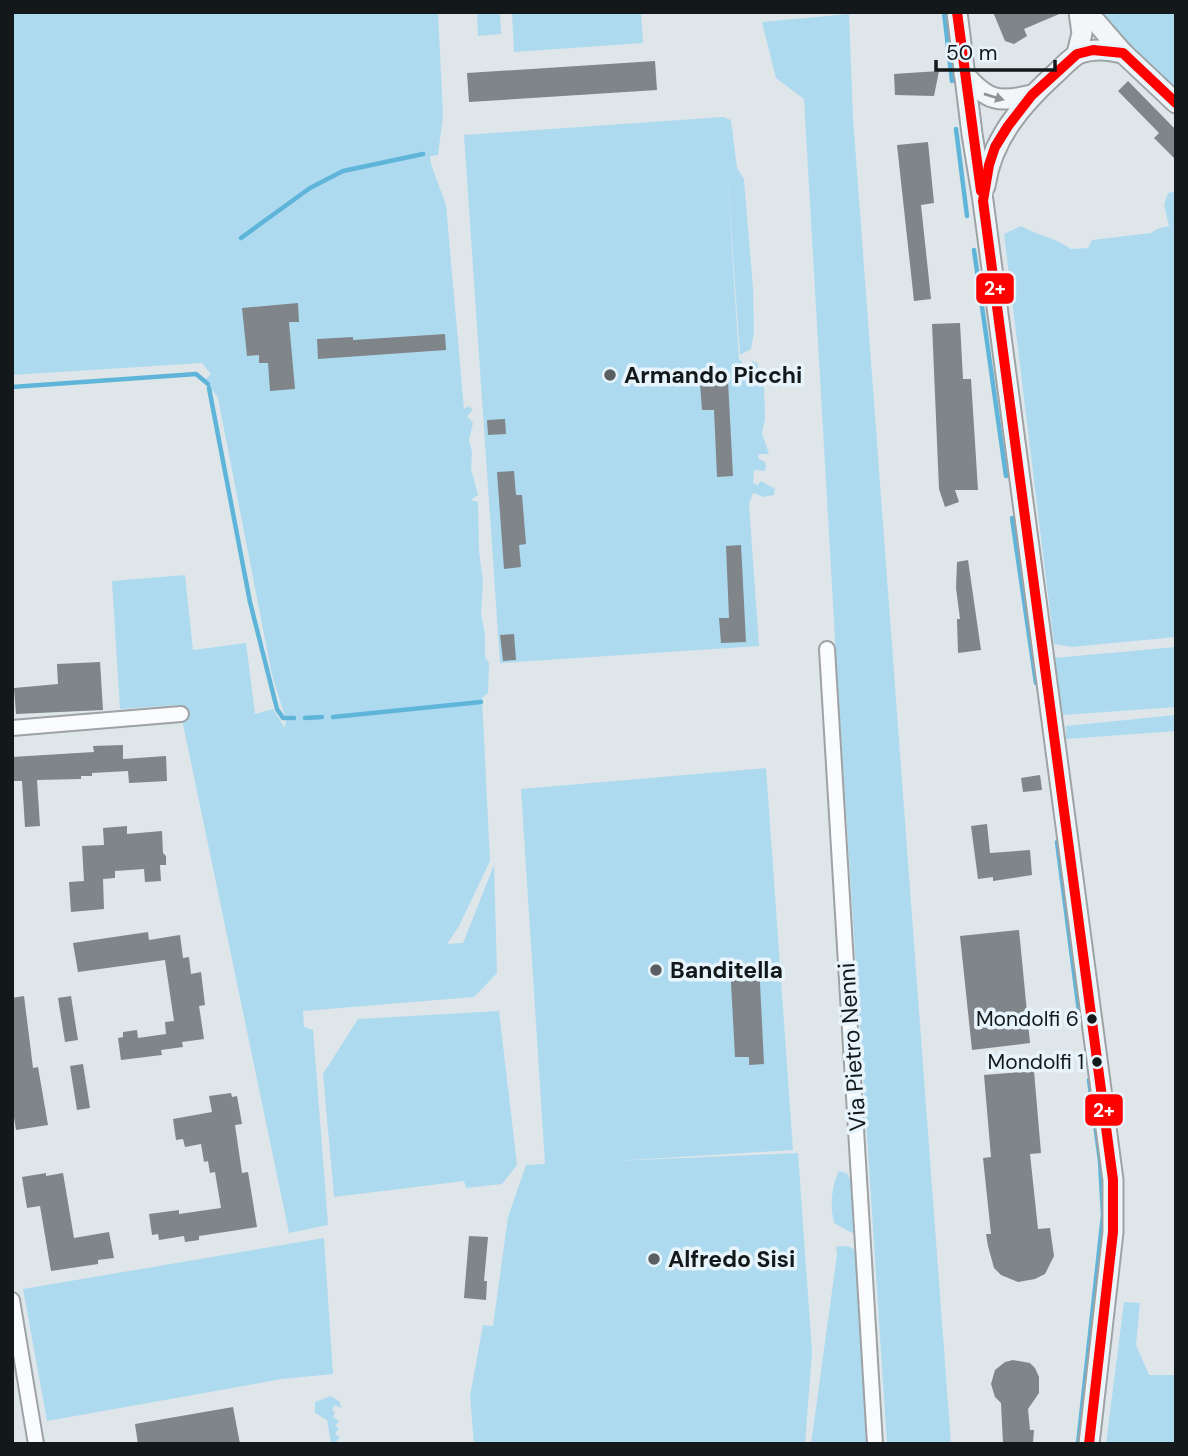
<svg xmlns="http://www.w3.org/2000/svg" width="1188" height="1456" font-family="'DM Sans',sans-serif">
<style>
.green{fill:#aedaf0}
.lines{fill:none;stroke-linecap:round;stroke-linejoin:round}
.stream{stroke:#5fb5d9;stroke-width:4.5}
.building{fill:#7f8588}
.street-casing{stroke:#9da2a5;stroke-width:18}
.secondary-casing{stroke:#9da2a5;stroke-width:23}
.street{stroke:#fafbfc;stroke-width:14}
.secondary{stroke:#f2f6f8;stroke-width:19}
.bus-1-casing{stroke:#e7f4fb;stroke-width:16}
.bus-1{stroke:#f00;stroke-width:10}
.oneway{fill:#8e9294}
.poi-dot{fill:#5a6062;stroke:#e7f4fb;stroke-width:2.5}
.bus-dot{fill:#13181a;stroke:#e7f4fb;stroke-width:2.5}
.labels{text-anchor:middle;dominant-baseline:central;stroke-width:7;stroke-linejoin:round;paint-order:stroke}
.bus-label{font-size:21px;fill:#13181a;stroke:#e7f4fb;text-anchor:end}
.poi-label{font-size:23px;font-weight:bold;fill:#13181a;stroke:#e7f4fb;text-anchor:start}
.street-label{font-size:23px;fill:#13181a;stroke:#e7f4fb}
.line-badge{stroke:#e7f4fb;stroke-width:2.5}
.badge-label{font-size:19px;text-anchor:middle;font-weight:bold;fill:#fff}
</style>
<rect width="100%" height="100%" fill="#dee6e9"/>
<g class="green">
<path d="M12 12H438L443 115 438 155 430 156 431 164 446 205 464 409 469 406 473 410 467 416 473 423 469 440 472 452 471 469 478 495 471 500 478 502 479 551 483 581 481 613 485 635V657L489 663 488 693 482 698 490 861 459 926 447 944 463 943 494 865 497 973 474 997 303 1011 304 1027 313 1030 328 1225 289 1233 179 705 120 709 112 581 185 575 193 650 246 643 255 714 273 709 285 728 286 720 272 675 218 398 205 380 211 374 202 363 12 375Z"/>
<path d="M477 12H500L501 34 478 36Z"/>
<path d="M512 12H641L643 43 514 52Z"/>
<path d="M1098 12H1176V92L1172 89Z"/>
<path d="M849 14 853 118 951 1444H887L837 673 804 99 776 78 762 22Z"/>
<path d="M723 117 731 120 737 168 744 179 753 288 754 332 751 349 740 355 727 169 739 360 742 361 743 374H746L747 366 753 361 757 363 764 386 765 419 762 433 769 454H759L758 458 765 462 766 465 765 471 754 470 753 483 758 485 761 481 775 489 774 495 764 497 753 493 749 504 759 646 500 663 464 135Z"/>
<path d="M1176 191V637L1072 647 1054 644 1004 234 1021 226C1038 236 1054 237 1071 249L1088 248 1092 240 1151 233 1157 229 1169 226 1164 205 1168 193Z"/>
<path d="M1176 647V707L1063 715 1054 658Z"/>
<path d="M1176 715V731L1066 739V726Z"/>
<path d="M766 768 793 1150 614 1161 798 1153 812 1352 805 1444H474L470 1396 483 1325 493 1326 508 1217 526 1165 545 1164 521 789Z"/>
<path d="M499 1011 517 1165 502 1184 466 1188 464 1181 334 1197 323 1074 358 1019Z"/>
<path d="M839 1171 847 1173 852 1185 856 1235 834 1223C830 1206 831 1187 839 1171Z"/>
<path d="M324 1238 333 1374 282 1379 47 1421 23 1289Z"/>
<path d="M842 1246 850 1247 856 1251 857 1256 866 1394V1444H811L837 1255 836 1247Z"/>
<path d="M1124 1302 1140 1303 1136 1345 1149 1375H1176V1444H1106Z"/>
<path d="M331 1396 340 1402 341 1408 335 1405 332 1410 335 1412 333 1417 339 1421 335 1426 339 1428 335 1434 340 1437 336 1442 339 1444H331L327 1420 315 1413V1402Z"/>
</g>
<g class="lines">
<g class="stream">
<path d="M944 12 952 81"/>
<path d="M956 129 967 216"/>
<path d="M241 238 310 188 343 171 423 154"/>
<path d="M974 250 1006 476"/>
<path d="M12 387 196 374 208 384"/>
<path d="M209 388 250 602 277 709 283 718H294"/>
<path d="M1012 518 1036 683"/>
<path d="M333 717 481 702"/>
<path d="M305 718 322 717"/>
<path d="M1057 842 1080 1019"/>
<path d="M1078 1444 1103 1215 1100 1161 1089 1080"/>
</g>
</g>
<g class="building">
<path d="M993 12H1064L1024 29 1027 36 1014 44 1005 41Z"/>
<path d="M655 61 657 90 469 102 467 73Z"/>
<path d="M939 71 934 96 895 95 894 74Z"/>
<path d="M1128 81 1176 130V160L1154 138 1159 133 1118 91Z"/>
<path d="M928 142 934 203 921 205 931 299 914 301 897 145Z"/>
<path d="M298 303 299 322H289L295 389 270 391 268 363H259V355L247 356 242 308Z"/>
<path d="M960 323 963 379H971L978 490H955L959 502 945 507 939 489 932 324Z"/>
<path d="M445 334 446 350 318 359 317 339 353 337V340Z"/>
<path d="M728 381 733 476 717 477 714 410H702L700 383Z"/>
<path d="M505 419 506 434 488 435 487 420Z"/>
<path d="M514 471 516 495H522L526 544 519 545 521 567 504 569 497 472Z"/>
<path d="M741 545 746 642 721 643 719 618H729L726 546Z"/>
<path d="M968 560 981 650 958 653 957 619H960L956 588 957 562Z"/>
<path d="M514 634 516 660 503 661 500 635Z"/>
<path d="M100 662 103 710 16 714 14 688 58 684 57 664Z"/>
<path d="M123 745V759L166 756 167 781 129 783 128 771 92 773V776H81V779L37 780 40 826 25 827 22 781H12V757L94 752 93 746Z"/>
<path d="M1040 775 1042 790 1023 792 1021 778Z"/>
<path d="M987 824 990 853 1030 850 1032 875 993 881V877L978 879 971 826Z"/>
<path d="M127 826V834L162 831 163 853 166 856V865H160L161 881 145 882 144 869 115 871V878L103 879 104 909 71 912 69 882 84 881 82 846 104 845 103 828Z"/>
<path d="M1019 930 1030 1043 972 1050 960 936Z"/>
<path d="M148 932 149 940 180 935 183 958 189 957 191 974 201 972 205 1005 199 1006 204 1039 182 1042 183 1047 161 1050 162 1055 121 1060 118 1038 123 1037V1032L137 1030 138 1038 166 1034 165 1022 174 1021 165 960 78 972 73 943Z"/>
<path d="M759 963 764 1064 749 1065V1057H735L730 964Z"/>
<path d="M24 996 33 1068 38 1067 48 1125 16 1130 12 1105V998Z"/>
<path d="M71 996 78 1040 65 1042 58 998Z"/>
<path d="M83 1064 90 1108 77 1110 70 1066Z"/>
<path d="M1034 1071 1041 1153 1030 1154 1038 1229 1050 1228 1054 1256 1045 1274 1035 1279 1018 1282 1001 1275 994 1268 988 1246 986 1234H991L983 1158 991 1157 984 1075Z"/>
<path d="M231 1093 232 1097 237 1096 242 1124 235 1125 242 1173 248 1172 257 1227 199 1236V1240L185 1242 184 1236 159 1240 158 1234 152 1235 149 1214 179 1210V1214L221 1208 215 1172 210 1173 208 1161 204 1162 201 1144 185 1147 183 1139 176 1140 173 1119 212 1112 209 1096Z"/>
<path d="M46 1173V1176L63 1173 74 1238 109 1232 114 1258 98 1260V1264L51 1271 40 1206 27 1208 22 1177Z"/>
<path d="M469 1236 488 1237 484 1281H487L486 1300 464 1298Z"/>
<path d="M1013 1360 1030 1363 1035 1368 1039 1377V1393L1028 1409 1030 1430H1034L1033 1444H1003L1001 1403 995 1397 991 1384 995 1370 1005 1362Z"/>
<path d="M233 1407 240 1444H138L135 1424Z"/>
</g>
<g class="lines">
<defs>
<g id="street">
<path d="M827 649 875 1444"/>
<path d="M12 728 181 714"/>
<path d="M12 1300 36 1444"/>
</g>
<g id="secondary">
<path d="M957 12 972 134 983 201 1113 1180V1232L1089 1444"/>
<path d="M1083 12 1096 22 1123 53 1176 103"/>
<path d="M1077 54 1082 33 1079 12"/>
<path d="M964 74C987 101 998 103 1032 95"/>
<path d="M985 186C992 139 1021 105 1055 74 1063 67 1071 57 1080 53 1095 48 1108 50 1123 53"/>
</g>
</defs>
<use href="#street" class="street-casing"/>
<use href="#secondary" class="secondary-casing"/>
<use href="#street" class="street"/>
<use href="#secondary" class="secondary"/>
<defs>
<g id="bus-1">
<path d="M957 12 981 191"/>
<path d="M1089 1444 1113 1232V1180L983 201 989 165 995 147 1008 126 1032 95 1077 54 1093 50 1123 53 1176 103"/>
</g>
</defs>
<use href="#bus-1" class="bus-1-casing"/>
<use href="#bus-1" class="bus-1"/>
</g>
<defs><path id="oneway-solid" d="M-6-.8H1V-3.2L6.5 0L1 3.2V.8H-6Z" transform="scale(1.75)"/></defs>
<use class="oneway" href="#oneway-solid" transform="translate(994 97) rotate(17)"/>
<g class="poi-dot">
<circle cx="610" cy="375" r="7"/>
<circle cx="656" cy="970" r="7"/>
<circle cx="654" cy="1259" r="7"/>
</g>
<g class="bus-dot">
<circle cx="1092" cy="1019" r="6"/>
<circle cx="1097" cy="1062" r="6"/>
</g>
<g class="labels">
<g class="bus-label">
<text x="1079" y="1019">Mondolfi 6</text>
<text x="1084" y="1062">Mondolfi 1</text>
</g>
<g class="poi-label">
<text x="624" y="375">Armando Picchi</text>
<text x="670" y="970">Banditella</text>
<text x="668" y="1259">Alfredo Sisi</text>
</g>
<g class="street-label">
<text transform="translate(852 1047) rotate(-94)">Via Pietro Nenni</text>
</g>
</g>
<g class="line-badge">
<rect x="975" y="272" width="40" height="33" rx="7" fill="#f00"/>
<rect x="1084" y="1093" width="40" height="34" rx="7" fill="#f00"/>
</g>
<g class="badge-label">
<text x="995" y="295">2+</text>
<text x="1104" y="1117">2+</text>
</g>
<rect width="1188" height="1456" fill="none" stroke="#13181a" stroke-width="28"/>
<path d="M936 60v10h119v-10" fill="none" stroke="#13181a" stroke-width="3.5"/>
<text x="946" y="60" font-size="21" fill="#13181a" stroke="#e7f4fb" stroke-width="5" paint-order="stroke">50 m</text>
</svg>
